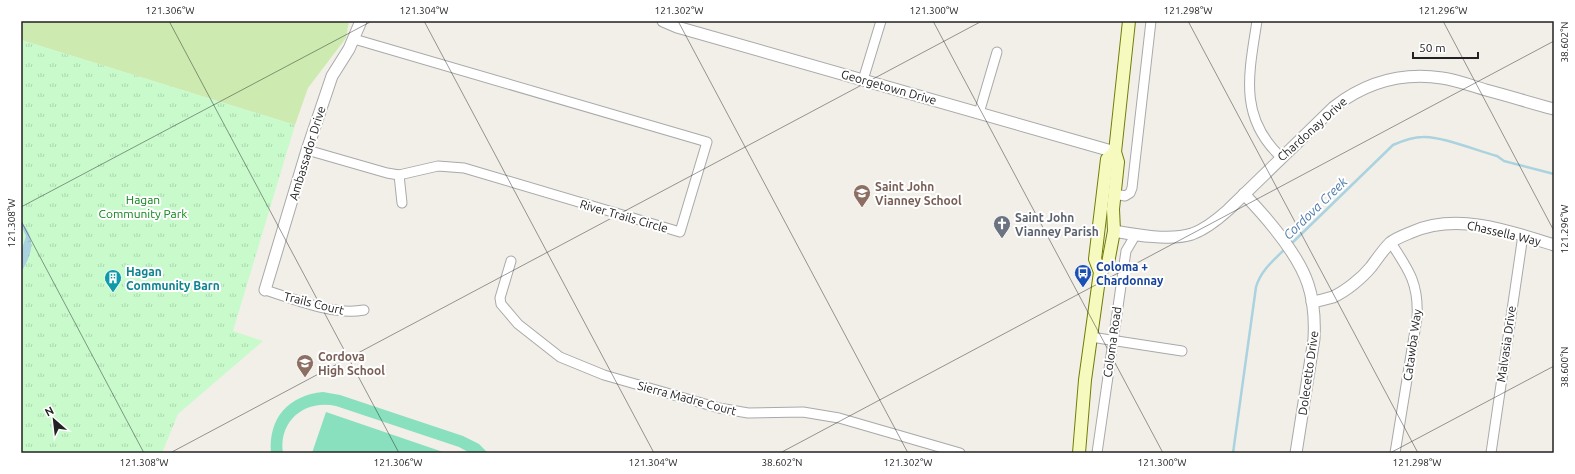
<svg xmlns="http://www.w3.org/2000/svg" width="1575" height="474" font-family="Ubuntu,sans-serif">
<style>
.grass{fill:#cdebb0}
.park{fill:url(#park-tufts)}
.pitch{fill:#88e0be}
.water{fill:url(#water-ripples)}
.lines{fill:none;stroke-linecap:round;stroke-linejoin:round}
.stream{stroke:#aad3df;stroke-width:2.5}
.minor-casing{stroke:#a9a9a9;stroke-width:11}
.tertiary-casing{stroke:#a9a9a9;stroke-width:13}
.secondary-casing{stroke:#707d05;stroke-width:14}
.minor{stroke:#fff;stroke-width:9}
.tertiary{stroke:#fff;stroke-width:11}
.secondary{stroke:#f7fabf;stroke-width:12}
.ticks{fill:none;stroke:#222;stroke-width:1;stroke-opacity:0.45}
.labels{text-anchor:middle;dominant-baseline:central;stroke-width:4;stroke-linejoin:round;paint-order:stroke}
.street-label{font-size:12px;fill:#222;stroke:#fff}
.education-label{font-size:12px;font-weight:bold;fill:#785e54;stroke:#fff;text-anchor:start}
.park-label{font-size:12px;fill:#0c8416;stroke:#fff}
.worship-label{font-size:12px;font-weight:bold;fill:#5b616d;stroke:#fff;text-anchor:start}
.transit-label{font-size:12px;font-weight:bold;fill:#164399;stroke:#fff;text-anchor:start}
.culture-label{font-size:12px;font-weight:bold;fill:#0d838f;stroke:#fff;text-anchor:start}
.water-label{font-size:13px;font-style:italic;fill:#4a7aab;stroke:#fff}
.neatline{fill:none;stroke:#222;stroke-width:1.5}
.ticks-label{font-size:10px;text-anchor:middle;fill:#222}
</style>
<defs>
<pattern id="park-tufts" width="24" height="20" patternUnits="userSpaceOnUse"><rect width="24" height="20" fill="#c8facc"/><path d="M3 7l-1-3M5 7V3M7 7l1-3M15 17l-1-3M17 17v-4M19 17l1-3" fill="none" stroke="#acd6af"/></pattern>
<pattern id="water-ripples" width="26" height="14" patternUnits="userSpaceOnUse"><rect width="26" height="14" fill="#aad3df"/><path d="M2 4q2-2 4 0t4 0M15 11q2-2 4 0t4 0" fill="none" stroke="#92b5bf"/></pattern>
</defs>
<rect width="100%" height="100%" fill="#f2efe9"/>
<path class="grass" d="M21 21H349L346 38 308 88 295 125 21 40Z"/>
<path class="park" d="M21 40 295 125 233 331 263 341 178 414 162 453H21Z"/>
<g class="pitch">
<path d="M323 392 340 395 463 436 479 444 488 453H470L459 447 336 406C305 399 278 421 283 453H271C268 418 289 395 323 392Z"/>
<path d="M326 412 446 453H312Z"/>
</g>
<path class="water" d="M21 221C36 238 33 254 21 272V252L26 236 21 225Z"/>
<g class="lines">
<g class="stream">
<path d="M1290 245 1393 145C1402 141 1413 137 1423 137 1441 136 1478 151 1497 156L1504 161 1554 174"/>
<path d="M1233 453 1256 287C1261 270 1274 260 1286 248"/>
</g>
<defs>
<g id="minor">
<path d="M1257 21C1249 73 1238 117 1281 157"/>
<path d="M863 80 881 21"/>
<path d="M979 113 997 52"/>
<path d="M307 150 387 173 399 175 438 166 464 168 680 232 707 142 354 39"/>
<path d="M399 175 402 203"/>
<path d="M1115 194 1125 196 1130 193 1132 188 1151 21"/>
<path d="M1391 243C1409 270 1419 284 1417 318L1395 453"/>
<path d="M511 261 500 298 501 304 518 324 560 357 604 375 719 408 748 413 803 412 839 418 960 453"/>
<path d="M265 290C295 299 333 316 364 310"/>
<path d="M1091 337 1182 351"/>
<path d="M1097 453 1126 251 1136 234"/>
<path d="M1491 453 1523 235"/>
</g>
<g id="tertiary">
<path d="M663 21 677 27 1115 152"/>
<path d="M1244 194C1266 217 1298 254 1308 284 1314 302 1315 321 1314 339L1296 453"/>
<path d="M1114 231C1136 235 1170 241 1192 234 1206 229 1218 219 1228 210L1334 107C1365 83 1402 72 1442 78 1457 80 1472 86 1486 90 1509 96 1531 103 1554 109"/>
<path d="M265 290 307 150 332 76 349 49 361 21"/>
<path d="M1312 302C1319 301 1326 299 1333 297 1346 291 1362 278 1371 267 1377 259 1383 250 1390 243 1396 238 1405 235 1412 232 1457 212 1510 231 1554 245"/>
</g>
<g id="secondary">
<path d="M1100 272 1108 263 1114 231 1113 209 1118 162 1115 152 1129 21"/>
<path d="M1079 453 1085 380 1100 272 1095 259 1107 159 1115 152"/>
</g>
</defs>
<use href="#minor" class="minor-casing"/>
<use href="#tertiary" class="tertiary-casing"/>
<use href="#secondary" class="secondary-casing"/>
<use href="#minor" class="minor"/>
<use href="#tertiary" class="tertiary"/>
<use href="#secondary" class="secondary"/>
</g>
<path class="ticks" d="M169 21 399 453M424 21 654 453M678 21 908 453M933 21 1163 453M1188 21 1418 453M1443 21 1554 231M21 207 372 21M21 221 144 453M170 453 982 21M780 453 1554 41M1390 453 1554 366"/>
<defs>
<symbol id="school-pin" viewBox="-11 -11 22 30"><path d="M0 17L-7.5 6A9.5 9.5 0 1 1 7.5 6Z" fill="#8d6e63" stroke="#fff"/><path d="M0-5L7-2L0 1L-7-2ZM-4 1L0 2.5L4 1V4Q0 6-4 4Z" fill="#fff"/></symbol>
<symbol id="church-pin" viewBox="-11 -11 22 30"><path d="M0 17L-7.5 6A9.5 9.5 0 1 1 7.5 6Z" fill="#6b7280" stroke="#fff"/><path d="M-1.2-6h2.4v3.5h3.3v2.4h-3.3V6h-2.4V-.1h-3.3v-2.4h3.3Z" fill="#fff"/></symbol>
<symbol id="bus-pin" viewBox="-11 -11 22 30"><path d="M0 17L-7.5 6A9.5 9.5 0 1 1 7.5 6Z" fill="#1a4fb4" stroke="#fff"/><path d="M-5-6H5V4H4V6H2V4H-2V6H-4V4H-5ZM-3.5-4V0h7V-4ZM-3.5 1.2v1.5H-2V1.2ZM2 1.2v1.5H3.5V1.2Z" fill="#fff"/></symbol>
<symbol id="building-pin" viewBox="-11 -11 22 30"><path d="M0 17L-7.5 6A9.5 9.5 0 1 1 7.5 6Z" fill="#0f9aa8" stroke="#fff"/><path d="M-4-6H4V6H1V3H-1V6H-4ZM-2.5-4.3h1.7v1.8h-1.7ZM.8-4.3h1.7v1.8H.8ZM-2.5-1h1.7V.8h-1.7ZM.8-1h1.7V.8H.8Z" fill="#fff"/></symbol>
</defs>
<g fill-rule="evenodd">
<use href="#school-pin" x="852" y="183" width="20" height="27"/>
<use href="#church-pin" x="992" y="214" width="20" height="27"/>
<use href="#bus-pin" x="1073" y="263" width="20" height="27"/>
<use href="#building-pin" x="103" y="268" width="20" height="27"/>
<use href="#school-pin" x="295" y="353" width="20" height="27"/>
</g>
<g class="labels">
<g class="street-label">
<text transform="translate(889 87) rotate(16)">Georgetown Drive</text>
<text transform="translate(1312 129) rotate(-42)">Chardonay Drive</text>
<text transform="translate(307 153) rotate(-73)">Ambassador Drive</text>
<text transform="translate(624 216) rotate(16)">River Trails Circle</text>
<text transform="translate(1504 233) rotate(13)">Chassella Way</text>
<text transform="translate(314 303) rotate(14)">Trails Court</text>
<text transform="translate(1112 342) rotate(-82)">Coloma Road</text>
<text transform="translate(1506 344) rotate(-82)">Malvasia Drive</text>
<text transform="translate(1412 345) rotate(-82)">Catawba Way</text>
<text transform="translate(1308 373) rotate(-82)">Dolecetto Drive</text>
<text transform="translate(687 398) rotate(15)">Sierra Madre Court</text>
</g>
<g class="education-label">
<text x="875" y="186">Saint John<tspan x="875" dy="14">Vianney School</tspan></text>
<text x="318" y="356">Cordova<tspan x="318" dy="14">High School</tspan></text>
</g>
<g class="park-label">
<text x="143" y="199">Hagan<tspan x="143" dy="14">Community Park</tspan></text>
</g>
<g class="worship-label">
<text x="1015" y="217">Saint John<tspan x="1015" dy="14">Vianney Parish</tspan></text>
</g>
<g class="transit-label">
<text x="1096" y="266">Coloma +<tspan x="1096" dy="14">Chardonnay</tspan></text>
</g>
<g class="culture-label">
<text x="126" y="271">Hagan<tspan x="126" dy="14">Community Barn</tspan></text>
</g>
<g class="water-label">
<text transform="translate(1315 208) rotate(-44)">Cordova Creek</text>
</g>
</g>
<rect width="1575" height="474" fill="none" stroke="#ffffff" stroke-width="44"/>
<g transform="translate(54 420) rotate(332)" stroke="#ffffff" stroke-width="3" paint-order="stroke">
<path d="M0-3L7 15L0 10L-7 15Z" fill="#222222"/>
<text y="-6" font-size="11" font-weight="bold" text-anchor="middle" fill="#222222">N</text>
</g>
<path d="M1413 52v6h65v-6" fill="none" stroke="#222222" stroke-width="2"/>
<text x="1419" y="52" font-size="12" fill="#222222" stroke="#ffffff" stroke-width="3" paint-order="stroke">50 m</text>
<rect x="22" y="22" width="1531" height="430" class="neatline"/>
<g class="ticks-label">
<text x="170" y="14">121.306°W</text>
<text x="424" y="14">121.304°W</text>
<text x="679" y="14">121.302°W</text>
<text x="934" y="14">121.300°W</text>
<text x="1188" y="14">121.298°W</text>
<text x="1443" y="14">121.296°W</text>
<text transform="translate(1564 42) rotate(-90)" y="4">38.602°N</text>
<text transform="translate(11 223) rotate(-90)" y="4">121.308°W</text>
<text transform="translate(1564 229) rotate(-90)" y="4">121.296°W</text>
<text transform="translate(1564 367) rotate(-90)" y="4">38.600°N</text>
<text x="144" y="466">121.308°W</text>
<text x="398" y="466">121.306°W</text>
<text x="653" y="466">121.304°W</text>
<text x="782" y="466">38.602°N</text>
<text x="908" y="466">121.302°W</text>
<text x="1162" y="466">121.300°W</text>
<text x="1417" y="466">121.298°W</text>
</g>
</svg>
